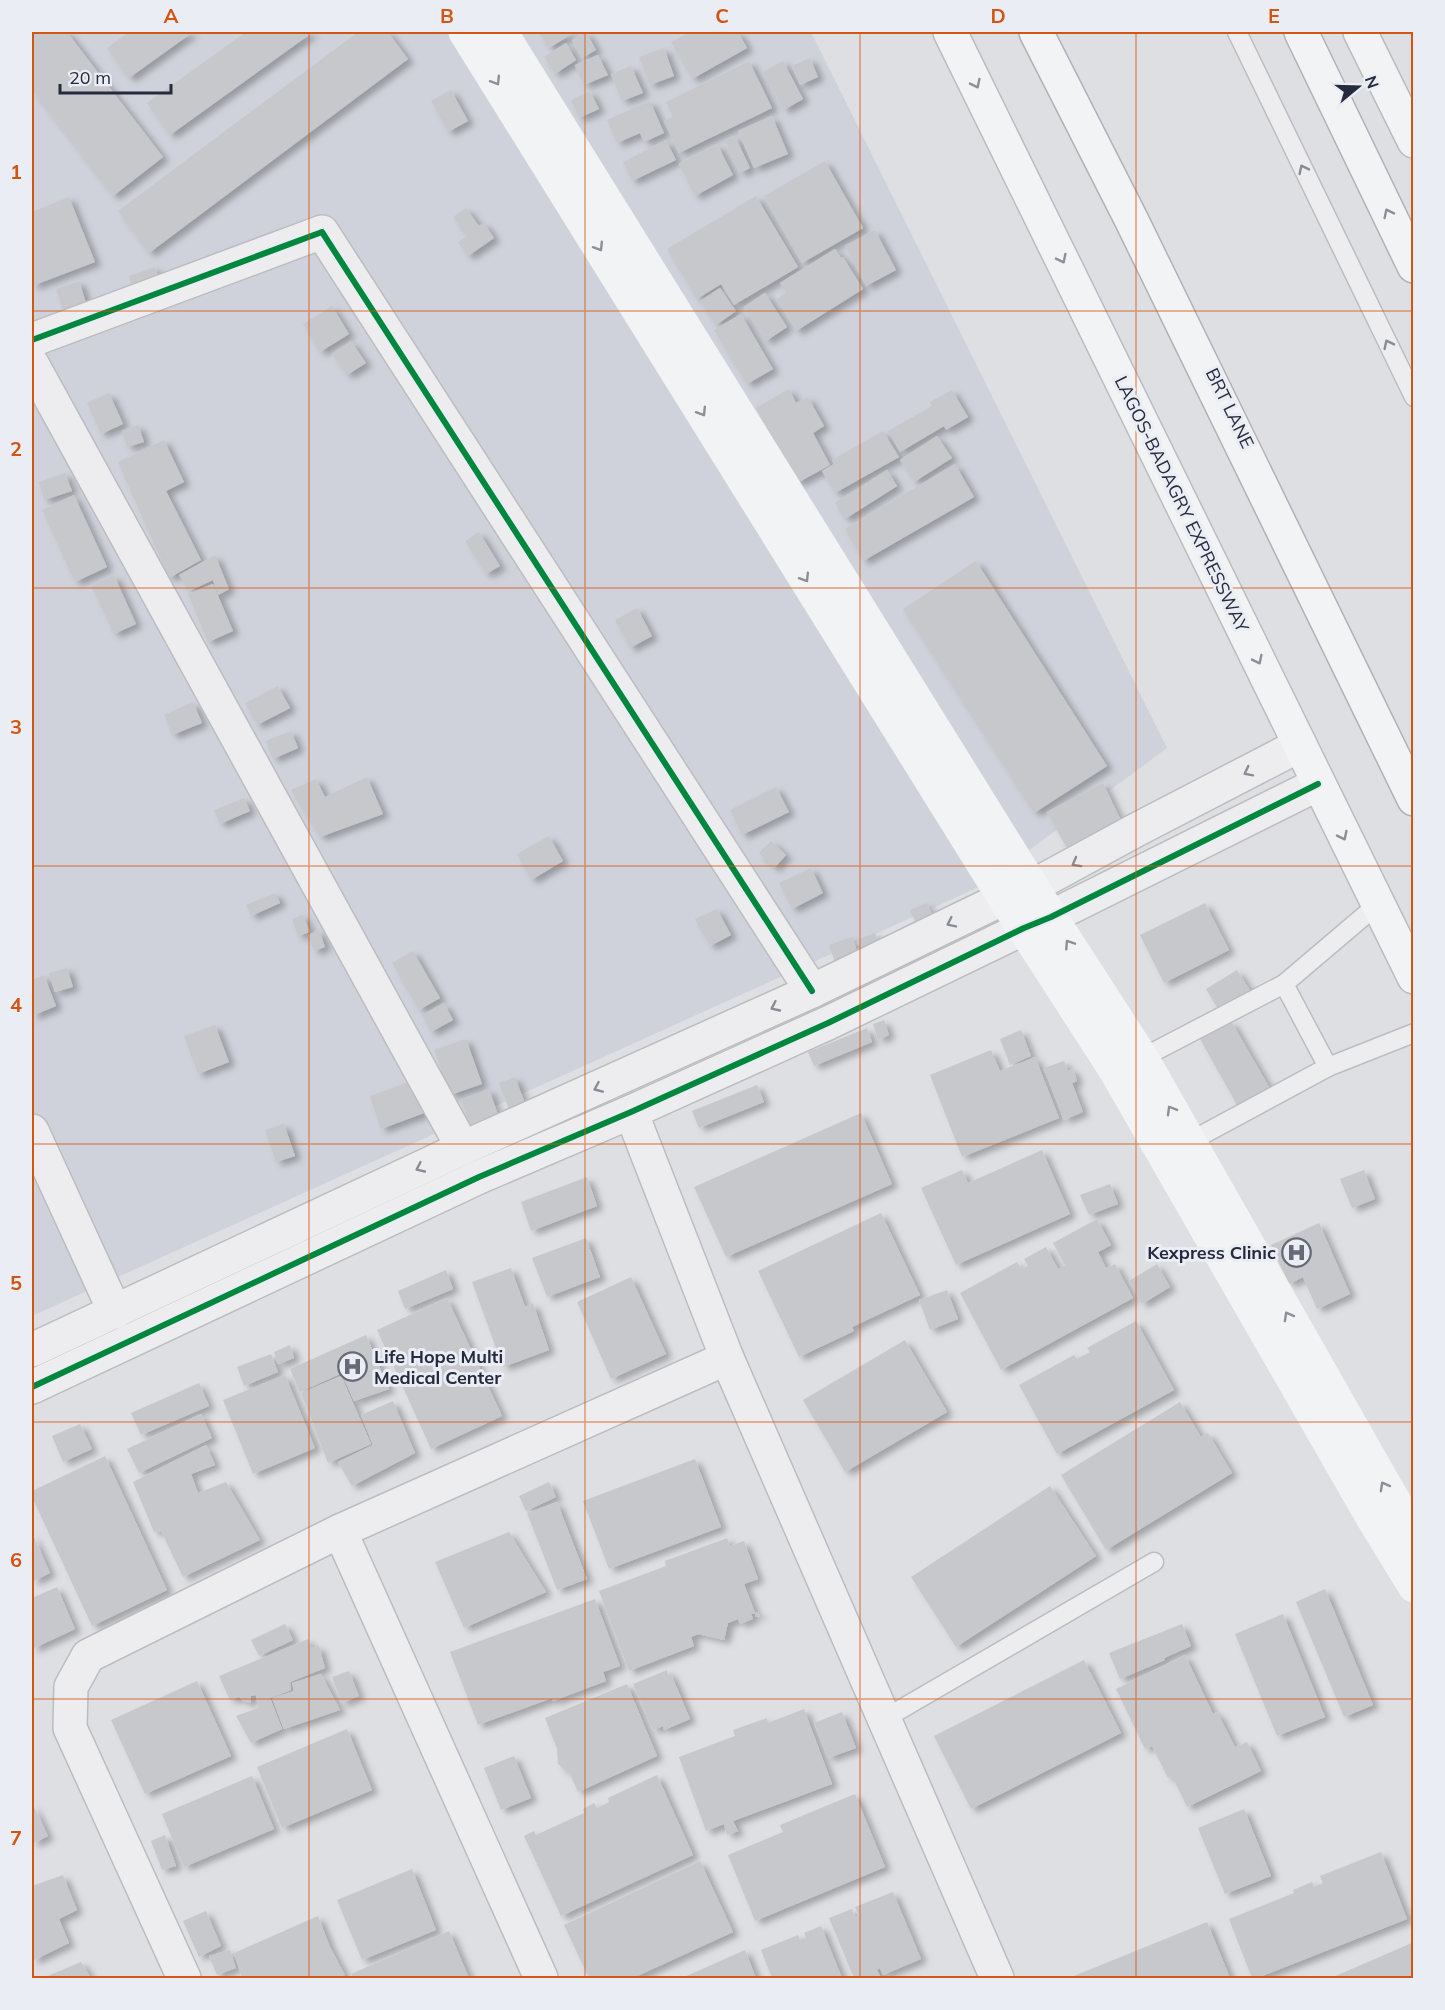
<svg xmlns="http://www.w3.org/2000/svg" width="1445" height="2010" font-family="Mulish,sans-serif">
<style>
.built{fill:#cfd2da}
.building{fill:#c6c8cc;filter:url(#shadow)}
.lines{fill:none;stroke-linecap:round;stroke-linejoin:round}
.lane-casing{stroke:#bcbdc1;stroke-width:21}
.street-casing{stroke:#bcbdc1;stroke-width:36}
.primary-casing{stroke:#babcc1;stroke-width:36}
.highway-casing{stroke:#b0b2b8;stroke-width:36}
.lane{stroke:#ededf0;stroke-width:18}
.street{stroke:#ededf0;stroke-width:33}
.secondary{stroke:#f2f3f4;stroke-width:33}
.primary{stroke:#f2f3f4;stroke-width:33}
.highway{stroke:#f2f3f4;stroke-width:33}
.cycleway-casing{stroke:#eaedf4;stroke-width:10}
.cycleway{stroke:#00873e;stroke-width:6}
.oneway{stroke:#8c8f98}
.oneway2{stroke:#898c96}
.grid{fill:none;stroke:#d45411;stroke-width:1.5;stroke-opacity:0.55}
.labels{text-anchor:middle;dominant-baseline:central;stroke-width:6;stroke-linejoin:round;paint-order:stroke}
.street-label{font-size:18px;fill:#252b3c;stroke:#eaedf4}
.poi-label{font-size:18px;font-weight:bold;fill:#252b3c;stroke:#eaedf4;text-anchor:end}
.neatline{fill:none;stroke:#d45411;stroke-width:2}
.grid-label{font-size:20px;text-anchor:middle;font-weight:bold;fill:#d45411}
</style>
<defs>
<filter id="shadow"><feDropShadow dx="6" dy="4" stdDeviation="3" flood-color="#0004"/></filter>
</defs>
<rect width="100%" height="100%" fill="#dedfe3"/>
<path class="built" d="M32 32H811L1167 748 981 886 32 1316Z"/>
<g class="building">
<path d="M32 32H67L163 157 113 196 32 90Z"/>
<path d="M129 32H193L129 78 107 48Z"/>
<path d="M246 32H313L170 135 147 103Z"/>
<path d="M358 32H388L408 59 149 253 118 211Z"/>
<path d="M538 32H575L549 48Z"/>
<path d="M586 32 596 50 582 58 572 40Z"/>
<path d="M690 32H738L747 48 692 79 671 42Z"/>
<path d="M566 43 576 60 555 74 544 57Z"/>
<path d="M664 48 674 76 650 85 639 57Z"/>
<path d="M598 55 608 75 584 85 575 65Z"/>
<path d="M810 58 818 77 800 85 792 66Z"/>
<path d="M749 61 772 108 679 153 664 121 673 117 666 102Z"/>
<path d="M783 61 803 99 784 110 763 72Z"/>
<path d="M631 66 643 93 622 101 611 74Z"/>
<path d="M451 90 468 121 448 132 431 101Z"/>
<path d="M590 91 599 109 579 118 571 100Z"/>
<path d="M650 101 664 133 644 142 640 133 617 143 607 120Z"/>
<path d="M772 116 788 154 754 168 738 131Z"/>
<path d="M735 136 750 168 740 173 724 140Z"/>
<path d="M666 140 676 160 632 181 623 162Z"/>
<path d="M717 144 733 175 695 196 679 164Z"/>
<path d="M825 161 863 228 802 263 764 196Z"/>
<path d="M756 196 798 267 734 305 721 284 697 299 667 249Z"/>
<path d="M69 197 95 262 32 286V212Z"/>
<path d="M466 208 479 226 484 223 494 238 468 256 458 242 467 236 453 217Z"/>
<path d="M875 230 896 270 866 286 845 246Z"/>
<path d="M835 249 841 258 843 257 863 289 796 331 777 299 786 293 780 283Z"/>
<path d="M155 267 161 285 134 294 129 276Z"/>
<path d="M79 281 87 306 64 313 56 289Z"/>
<path d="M720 288 736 311 716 325 700 301Z"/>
<path d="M765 293 787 327 766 341 744 307Z"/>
<path d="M332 306 349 334 320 352 303 324Z"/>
<path d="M741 314 773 369 747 384 714 330Z"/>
<path d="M351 341 366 363 347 375 332 354Z"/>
<path d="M789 389 796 403 808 397 824 426 813 433 830 465 797 483 756 408Z"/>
<path d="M952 390 968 417 946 430 944 426 900 452 888 431 932 406 930 402Z"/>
<path d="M109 393 123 424 101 434 87 403Z"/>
<path d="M138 425 144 442 127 447 122 431Z"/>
<path d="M883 431 899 457 835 493 822 471 834 464 832 460Z"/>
<path d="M937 436 952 458 914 482 900 460Z"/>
<path d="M164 440 184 482 166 491 201 560 169 578 118 462Z"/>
<path d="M955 464 974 497 863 561 845 529Z"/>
<path d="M887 470 897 486 845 519 835 503Z"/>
<path d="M65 473 72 491 44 500 39 482Z"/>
<path d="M74 495 107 567 75 582 42 510Z"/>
<path d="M479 532 500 566 486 574 465 541Z"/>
<path d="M215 555 229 589 218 595 213 580 189 591 179 575Z"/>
<path d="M976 561 1107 766 1034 813 903 609Z"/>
<path d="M114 575 136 624 114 634 91 586Z"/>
<path d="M213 584 233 631 208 642 188 594Z"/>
<path d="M637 608 652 636 630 648 615 620Z"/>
<path d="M278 686 290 708 257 725 245 703Z"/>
<path d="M193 702 202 723 172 735 164 715Z"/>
<path d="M291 731 298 748 273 759 266 741Z"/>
<path d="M367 777 383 814 320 837 291 790 316 779 325 797Z"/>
<path d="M1103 783 1123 825 1070 854 1047 812Z"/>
<path d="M776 787 789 812 742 835 730 810Z"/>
<path d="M244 798 250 811 220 824 214 810Z"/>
<path d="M549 836 563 861 531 880 517 854Z"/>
<path d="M771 841 786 855 774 868 759 853Z"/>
<path d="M811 868 823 893 792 909 779 883Z"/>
<path d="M275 893 280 903 251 916 246 905Z"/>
<path d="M927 903 937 927 920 934 910 910Z"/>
<path d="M1205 903 1229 950 1164 983 1140 935Z"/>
<path d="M717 909 731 935 710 946 695 919Z"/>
<path d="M303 915 310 932 298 936 292 919Z"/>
<path d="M319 930 325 947 314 951 308 935Z"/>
<path d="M875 933 883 956 865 958 859 939Z"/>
<path d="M852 937 860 960 836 965 829 945Z"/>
<path d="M413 951 440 998 419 1010 392 963Z"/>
<path d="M67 968 73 987 55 992 49 973Z"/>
<path d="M1237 970 1251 992 1220 1012 1206 989Z"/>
<path d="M44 975 56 1006 32 1016V980Z"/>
<path d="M444 1003 453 1020 431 1032 422 1015Z"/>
<path d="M884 1020 889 1035 878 1040 873 1024Z"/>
<path d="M1231 1021 1269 1087 1237 1105 1200 1039Z"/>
<path d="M215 1025 229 1062 198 1074 184 1036Z"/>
<path d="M867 1028 872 1042 814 1066 808 1052Z"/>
<path d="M1021 1030 1031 1056 1010 1065 1000 1039Z"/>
<path d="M466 1039 482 1084 450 1095 434 1050Z"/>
<path d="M991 1050 1000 1071 1035 1057 1059 1118 962 1157 930 1075Z"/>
<path d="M1064 1061 1068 1071 1073 1069 1077 1081 1072 1083 1083 1112 1064 1120 1044 1068Z"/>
<path d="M515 1077 529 1114 513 1120 499 1083Z"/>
<path d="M412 1081 424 1113 381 1129 370 1096Z"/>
<path d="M757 1085 764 1102 699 1128 692 1111Z"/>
<path d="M489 1089 503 1129 482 1137 477 1123 470 1126 461 1100Z"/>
<path d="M861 1113 892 1184 726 1257 694 1187Z"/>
<path d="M284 1124 295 1156 276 1162 265 1130Z"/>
<path d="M1042 1150 1070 1214 956 1265 921 1188 962 1170 968 1183Z"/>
<path d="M1364 1170 1375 1199 1352 1208 1340 1179Z"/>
<path d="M587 1177 597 1206 531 1231 521 1202Z"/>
<path d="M1110 1184 1118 1204 1089 1215 1080 1195Z"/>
<path d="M881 1213 920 1295 852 1327 854 1331 799 1357 758 1271Z"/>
<path d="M1097 1219 1111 1245 1098 1252 1106 1268 1115 1264 1133 1298 1001 1370 960 1293 1017 1262 1021 1269 1028 1266 1024 1259 1046 1247 1058 1269 1065 1265 1053 1243Z"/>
<path d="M1319 1223 1350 1294 1317 1309 1303 1277 1289 1284 1271 1245Z"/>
<path d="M586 1238 600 1277 547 1297 532 1258Z"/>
<path d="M1157 1264 1170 1287 1142 1304 1129 1281Z"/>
<path d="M511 1268 525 1307 533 1303 549 1350 503 1367 472 1282Z"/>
<path d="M446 1270 453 1289 405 1309 398 1291Z"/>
<path d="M631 1277 666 1354 611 1379 577 1302Z"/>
<path d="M947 1290 958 1319 930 1330 919 1300Z"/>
<path d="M447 1298 502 1416 431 1449 377 1330Z"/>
<path d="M1136 1321 1174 1390 1057 1454 1019 1385 1074 1355 1077 1359 1090 1352 1087 1348Z"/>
<path d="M366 1335 389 1389 354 1401 342 1373 300 1392 290 1369Z"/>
<path d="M905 1340 947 1412 845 1472 803 1400Z"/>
<path d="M290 1345 294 1358 278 1364 274 1352Z"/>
<path d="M271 1354 278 1372 244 1386 237 1367Z"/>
<path d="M285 1375 315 1448 253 1474 223 1400Z"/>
<path d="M341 1376 371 1444 328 1463 301 1393Z"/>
<path d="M199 1383 209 1406 141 1435 131 1413Z"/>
<path d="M393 1401 415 1453 352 1486 338 1462 373 1445 361 1415Z"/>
<path d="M1180 1402 1201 1437 1208 1433 1232 1473 1106 1550 1061 1475Z"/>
<path d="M201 1414 212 1438 139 1473 127 1449Z"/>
<path d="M80 1424 92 1449 63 1462 52 1436Z"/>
<path d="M206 1445 215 1465 191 1474 198 1493 226 1482 260 1540 183 1577 161 1531 154 1532 133 1482Z"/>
<path d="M105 1456 167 1590 92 1626 32 1497V1491Z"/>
<path d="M695 1459 721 1527 609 1569 583 1501Z"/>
<path d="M549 1482 556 1497 526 1511 519 1496Z"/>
<path d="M1050 1486 1096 1556 956 1647 911 1577Z"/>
<path d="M557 1502 587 1579 557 1590 527 1513Z"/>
<path d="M509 1532 546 1592 464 1628 435 1562Z"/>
<path d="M32 1533 50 1573 32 1582Z"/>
<path d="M727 1538 730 1546 744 1541 758 1579 744 1584 755 1613 758 1612 760 1616 756 1617 755 1613 751 1614 753 1619 740 1624 738 1619 728 1623 724 1640 698 1634 691 1637 694 1646 629 1671 599 1591 666 1566 665 1561Z"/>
<path d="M57 1587 75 1629 32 1649V1598Z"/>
<path d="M1325 1589 1373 1705 1344 1717 1296 1602Z"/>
<path d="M595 1599 620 1666 603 1672 606 1681 553 1701 552 1698 478 1725 450 1652Z"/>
<path d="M1283 1614 1325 1717 1277 1736 1235 1634Z"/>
<path d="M285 1624 293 1640 259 1656 251 1640Z"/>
<path d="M1182 1624 1191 1646 1164 1658 1165 1660 1120 1679 1109 1653Z"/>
<path d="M308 1639 311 1648 319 1646 325 1668 290 1682 291 1690 270 1698 282 1729 251 1743 236 1716 258 1708 256 1695 251 1696V1703L243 1701 239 1697 230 1700 219 1676Z"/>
<path d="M1185 1655 1213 1714 1217 1712 1235 1747 1247 1742 1261 1771 1187 1807 1172 1776 1168 1778 1152 1746 1145 1749 1116 1689Z"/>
<path d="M1084 1660 1121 1733 971 1809 934 1736Z"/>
<path d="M667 1670 668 1675 671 1674 690 1719 664 1730 663 1726 653 1730 633 1684Z"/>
<path d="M349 1671 359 1696 342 1703 332 1677Z"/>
<path d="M321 1674 340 1710 284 1729 272 1698 294 1691 292 1683Z"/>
<path d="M197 1681 231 1756 145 1794 111 1720Z"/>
<path d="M627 1684 657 1756 578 1792 570 1774 558 1764 557 1749 545 1718Z"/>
<path d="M804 1709 832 1784 733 1821 738 1831 727 1835 724 1824 706 1831 679 1757 735 1736 733 1730 767 1718 768 1723Z"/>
<path d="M842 1712 856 1748 828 1758 814 1723Z"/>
<path d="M347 1729 372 1790 282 1828 257 1767Z"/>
<path d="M514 1756 531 1798 501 1810 484 1768Z"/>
<path d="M657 1775 693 1855 561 1916 524 1836 534 1831 536 1835 584 1813 583 1809 594 1803 597 1808 609 1802 608 1798Z"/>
<path d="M252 1776 274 1829 184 1867 162 1814Z"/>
<path d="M855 1794 885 1867 755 1921 728 1855 783 1832 780 1825Z"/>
<path d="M32 1803 48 1836 32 1844Z"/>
<path d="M1244 1809 1271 1876 1225 1894 1198 1828Z"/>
<path d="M165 1835 176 1866 162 1870 151 1841Z"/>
<path d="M1381 1852 1407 1919 1257 1978H1252L1229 1919 1294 1893 1293 1890 1312 1882 1314 1887 1323 1883 1320 1876Z"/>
<path d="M700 1861 733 1932 633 1978H589L564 1925Z"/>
<path d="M412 1869 436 1930 362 1960 337 1900Z"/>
<path d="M63 1875 77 1910 59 1919 69 1943 32 1961V1886Z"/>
<path d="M893 1892 921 1959 883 1975 880 1968 877 1970 880 1976 874 1978H854L829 1918 852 1909 855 1917 859 1915 855 1907Z"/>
<path d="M206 1911 221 1946 199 1957 183 1921Z"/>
<path d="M318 1916 330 1947 345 1975 337 1978H242L234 1953Z"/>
<path d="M1207 1922 1230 1978H1069Z"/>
<path d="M821 1926 842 1978H772L761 1950 798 1935 800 1940 806 1938 804 1933Z"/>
<path d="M449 1931 469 1978H353L351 1974Z"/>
<path d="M1414 1942V1978H1331Z"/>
<path d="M230 1950 236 1968 217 1975 209 1956Z"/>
<path d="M745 1950 756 1978H682Z"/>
<path d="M81 1962 91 1978H43Z"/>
</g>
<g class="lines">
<defs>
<g id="lane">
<path d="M1237 32 1414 397"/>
<path d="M1284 984 1328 1067"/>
<path d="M1142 1058 1284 984 1377 905"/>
<path d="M1189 1142 1328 1067 1414 1033"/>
<path d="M884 1719 1154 1562"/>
</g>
<g id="street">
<path d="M32 340 322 232 812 991"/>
<path d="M32 364 463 1148"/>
<path d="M631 1112 727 1358 997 1978"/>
<path d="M32 1131 115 1312"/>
<path d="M32 1350 463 1148 812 991 1004 898 1033 886 1138 829 1300 745"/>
<path d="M32 1387 479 1177 631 1112 828 1023 1024 928 1051 917 1318 784"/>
<path d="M340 1531 541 1978"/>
<path d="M184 1978 70 1728 71 1687 88 1656 340 1531 727 1358"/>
</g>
<g id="primary">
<path d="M950 32 1414 977"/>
<path d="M1360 32 1414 141"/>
</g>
<g id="highway">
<path d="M1036 32 1131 219 1414 799"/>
<path d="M1301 32 1414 266"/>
</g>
</defs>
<use href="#lane" class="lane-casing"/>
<use href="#street" class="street-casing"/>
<use href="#primary" class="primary-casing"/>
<use href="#highway" class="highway-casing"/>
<use href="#lane" class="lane"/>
<use href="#street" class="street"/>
<g class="secondary">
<path d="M465 32 1004 898 1115 1070 1373 1519 1414 1586"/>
<path d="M501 32 1051 917 1142 1058 1414 1536"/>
</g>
<use href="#primary" class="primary"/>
<use href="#highway" class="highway"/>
<defs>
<g id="cycleway">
<path d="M32 340 322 232 812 991"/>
<path d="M32 1387 479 1177 631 1112 828 1023 1024 928 1051 917 1318 784"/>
</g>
</defs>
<use href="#cycleway" class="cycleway-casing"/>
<use href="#cycleway" class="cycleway"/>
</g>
<defs><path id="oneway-chevron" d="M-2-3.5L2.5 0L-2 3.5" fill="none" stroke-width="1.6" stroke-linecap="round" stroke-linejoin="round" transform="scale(1.5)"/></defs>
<g class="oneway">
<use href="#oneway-chevron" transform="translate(496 81) rotate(58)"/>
<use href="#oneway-chevron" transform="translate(976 84) rotate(64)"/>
<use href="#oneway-chevron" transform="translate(1388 213) rotate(-116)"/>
<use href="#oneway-chevron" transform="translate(599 247) rotate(58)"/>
<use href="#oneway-chevron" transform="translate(1062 259) rotate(64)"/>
<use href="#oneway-chevron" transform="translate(702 412) rotate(58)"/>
<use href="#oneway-chevron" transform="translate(805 578) rotate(58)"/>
<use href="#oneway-chevron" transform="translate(1258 660) rotate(64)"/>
<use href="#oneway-chevron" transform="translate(1343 836) rotate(64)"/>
<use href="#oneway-chevron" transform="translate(1069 944) rotate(-123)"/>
<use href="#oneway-chevron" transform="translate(1171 1110) rotate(-120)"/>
<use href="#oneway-chevron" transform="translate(1288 1316) rotate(-119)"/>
<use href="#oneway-chevron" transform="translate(1384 1486) rotate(-119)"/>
</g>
<g class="oneway2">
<use href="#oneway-chevron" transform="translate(1303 169) rotate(-116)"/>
<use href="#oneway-chevron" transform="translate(1388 344) rotate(-116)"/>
<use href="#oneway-chevron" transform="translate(1248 772) rotate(153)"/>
<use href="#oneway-chevron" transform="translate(1076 863) rotate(151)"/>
<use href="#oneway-chevron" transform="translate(951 923) rotate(154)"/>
<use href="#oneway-chevron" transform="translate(775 1007) rotate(155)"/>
<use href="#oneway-chevron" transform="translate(598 1088) rotate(156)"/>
<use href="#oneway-chevron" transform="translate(420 1168) rotate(155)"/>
</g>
<path class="grid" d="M309 32V1978M585 32V1978M860 32V1978M1136 32V1978M32 311H1414M32 588H1414M32 866H1414M32 1144H1414M32 1422H1414M32 1699H1414"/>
<defs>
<symbol id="hospital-ring" viewBox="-11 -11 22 22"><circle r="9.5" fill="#eaedf4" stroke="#666a76" stroke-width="1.5"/><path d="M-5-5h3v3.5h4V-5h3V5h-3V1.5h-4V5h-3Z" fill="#666a76"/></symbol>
</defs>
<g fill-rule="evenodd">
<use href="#hospital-ring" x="1280" y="1236" width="33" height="33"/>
<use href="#hospital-ring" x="336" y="1350" width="33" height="33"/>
</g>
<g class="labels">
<g class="street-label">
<text transform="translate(1230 408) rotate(64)">BRT LANE</text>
<text transform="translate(1182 504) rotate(64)">LAGOS-BADAGRY EXPRESSWAY</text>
</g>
<g class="poi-label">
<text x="1276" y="1252">Kexpress Clinic</text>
<text x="374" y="1356" text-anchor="start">Life Hope Multi<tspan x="374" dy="21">Medical Center</tspan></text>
</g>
</g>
<rect width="1445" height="2010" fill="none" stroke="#eaedf4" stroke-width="66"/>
<g transform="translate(1358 87) rotate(71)" stroke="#eaedf4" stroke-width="4.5" paint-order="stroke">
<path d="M0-4.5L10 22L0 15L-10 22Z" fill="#252b3c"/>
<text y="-9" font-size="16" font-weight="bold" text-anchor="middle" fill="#252b3c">N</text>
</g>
<path d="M60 84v9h111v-9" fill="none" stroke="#252b3c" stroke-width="3"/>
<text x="69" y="84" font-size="18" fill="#252b3c" stroke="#eaedf4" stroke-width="4.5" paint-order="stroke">20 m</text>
<rect x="33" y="33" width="1379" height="1944" class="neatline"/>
<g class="grid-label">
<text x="171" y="23">A</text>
<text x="447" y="23">B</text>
<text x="722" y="23">C</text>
<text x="998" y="23">D</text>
<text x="1274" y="23">E</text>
<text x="16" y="179">1</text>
<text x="16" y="456">2</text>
<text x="16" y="734">3</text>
<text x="16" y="1012">4</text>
<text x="16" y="1290">5</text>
<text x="16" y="1567">6</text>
<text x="16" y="1845">7</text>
</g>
</svg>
